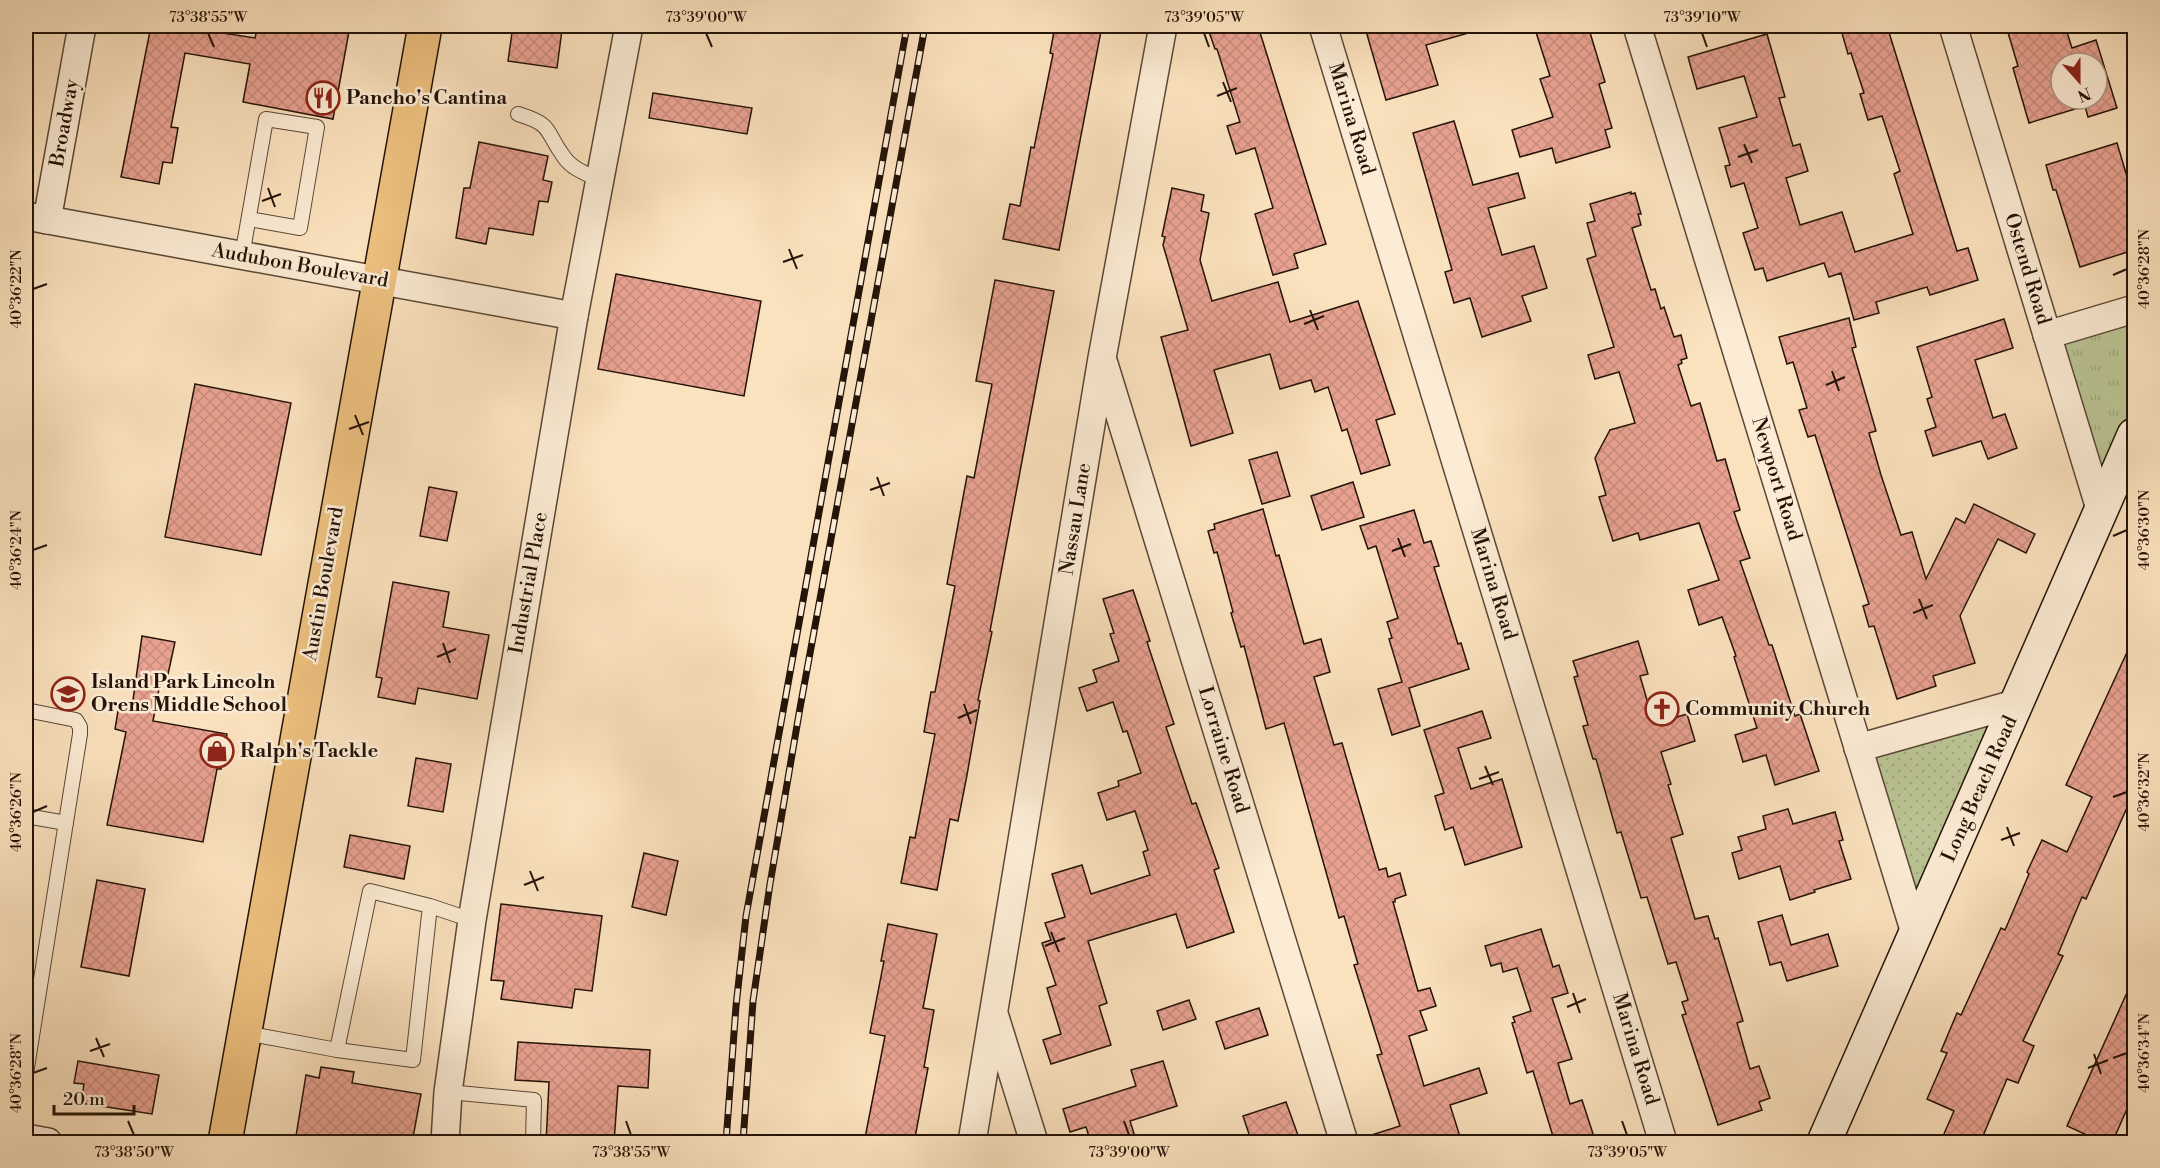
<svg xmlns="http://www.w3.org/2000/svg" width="2160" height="1168" font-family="'Libre Bodoni',serif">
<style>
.grass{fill:url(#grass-dots);stroke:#706c4e;stroke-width:1.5}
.park{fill:url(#park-tufts);stroke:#706c4e;stroke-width:1.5}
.building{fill:url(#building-cross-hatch);stroke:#241308;stroke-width:1.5;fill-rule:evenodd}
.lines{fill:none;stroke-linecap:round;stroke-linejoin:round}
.service-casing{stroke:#5a4736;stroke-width:16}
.minor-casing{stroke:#5a4736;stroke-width:30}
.secondary-casing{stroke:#241308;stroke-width:36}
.primary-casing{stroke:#241308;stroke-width:36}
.service{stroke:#fcecd5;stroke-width:14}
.minor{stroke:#fcecd5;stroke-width:27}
.secondary{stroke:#fcecd5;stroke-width:33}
.primary{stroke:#eec17f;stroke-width:33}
.rail-casing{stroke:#241308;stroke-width:7}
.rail{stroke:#fcecd5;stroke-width:4.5;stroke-dasharray:14;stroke-linecap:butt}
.ticks{fill:none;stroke:#241308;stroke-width:2}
.labels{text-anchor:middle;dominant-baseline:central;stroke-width:5;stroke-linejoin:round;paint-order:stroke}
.poi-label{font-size:20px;font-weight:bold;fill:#241308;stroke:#fcecd5;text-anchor:start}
.street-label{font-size:20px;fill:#241308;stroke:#fcecd5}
.neatline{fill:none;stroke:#241308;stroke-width:2}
.ticks-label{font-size:15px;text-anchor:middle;fill:#241308}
</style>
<defs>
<pattern id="grass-dots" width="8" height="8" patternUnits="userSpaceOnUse" patternTransform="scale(1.5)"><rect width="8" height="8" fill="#bbc494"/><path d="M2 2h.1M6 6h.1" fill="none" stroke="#a1a87e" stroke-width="1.8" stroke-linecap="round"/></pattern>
<pattern id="park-tufts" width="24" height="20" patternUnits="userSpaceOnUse" patternTransform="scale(1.5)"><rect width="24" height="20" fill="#bbc494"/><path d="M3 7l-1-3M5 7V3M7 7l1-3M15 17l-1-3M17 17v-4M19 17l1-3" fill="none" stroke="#a1a87e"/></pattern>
<pattern id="building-cross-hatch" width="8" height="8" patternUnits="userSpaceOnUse" patternTransform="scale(1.5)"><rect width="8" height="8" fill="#e9a292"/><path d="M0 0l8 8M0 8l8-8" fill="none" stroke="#c88b7c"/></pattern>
</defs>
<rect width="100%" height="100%" fill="#fbe2be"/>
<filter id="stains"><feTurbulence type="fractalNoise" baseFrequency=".00333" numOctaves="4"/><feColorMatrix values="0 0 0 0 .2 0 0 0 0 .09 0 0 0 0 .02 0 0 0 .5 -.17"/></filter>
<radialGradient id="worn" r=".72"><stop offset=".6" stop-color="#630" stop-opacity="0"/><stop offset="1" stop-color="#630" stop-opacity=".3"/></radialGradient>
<path class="grass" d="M2008 712 1916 919 1864 751Z"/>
<path class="park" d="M2134 313V422L2101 499 2052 337Z"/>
<g class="building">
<path d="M151 26H197L196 29 255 38 258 26H350L333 119 243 102 250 64 185 53 171 127 178 128 172 163 163 162 159 184 121 177Z"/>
<path d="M513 26H533L562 30 557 68 508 61Z"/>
<path d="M1055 26H1102L1059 250 1003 239 1010 204 1020 206 1031 147 1034 148 1053 54 1050 53Z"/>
<path d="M1207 26H1258L1326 244 1294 254 1298 268 1273 275 1255 214 1273 208 1255 148 1236 154 1227 126 1240 122 1217 49H1215Z"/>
<path d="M1385 26H1471L1472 32 1426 45 1438 85 1386 100 1366 31Z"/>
<path d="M1534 26H1588L1605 82 1599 84 1612 128 1605 130 1610 147 1556 163 1552 148 1520 157 1512 130 1553 117 1540 79 1550 76Z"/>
<path d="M1840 26H1887L1957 251 1968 248 1978 280 1930 295 1927 287 1876 302 1879 313 1854 320 1841 273 1829 277 1824 263 1767 281 1763 268 1755 270 1743 233 1758 228 1744 183 1731 187 1725 166 1730 165 1719 128 1757 117 1744 76 1697 89 1688 57 1767 34 1785 97 1779 98 1793 146 1800 144 1808 171 1786 178 1800 225 1842 212 1855 252 1913 234 1894 174 1900 171 1882 116 1868 120 1860 94 1864 93 1851 53 1848 54Z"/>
<path d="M2006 26H2065L2072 48 2096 40 2117 108 2088 117 2085 106 2029 123 2013 68 2018 66ZM2061 63H2097V99H2061Z"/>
<path d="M653 93 752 108 747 134 649 118Z"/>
<path d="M1454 121 1473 185 1518 173 1525 198 1488 208 1502 255 1534 246 1547 288 1522 296 1531 321 1482 337 1470 298 1454 303 1445 272 1452 270 1413 133Z"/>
<path d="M479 142 548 156 543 180 552 182 548 202 539 201 533 235 489 228 486 244 456 238 464 188H470Z"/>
<path d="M2117 143 2128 180 2134 178V250L2080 267 2056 190H2053L2046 165Z"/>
<path d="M1172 188 1204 195 1201 211 1209 213 1200 260 1212 301 1278 282 1290 322 1358 301 1395 414 1376 420 1390 465 1361 474 1347 429 1342 431 1328 387 1315 392 1311 380 1280 389 1270 354 1214 370 1233 433 1191 446 1161 337 1188 330 1163 245 1165 237 1162 236Z"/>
<path d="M1631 192V194L1635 193 1641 214H1638L1641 225 1632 228 1651 290 1655 289 1661 309 1664 307 1674 337 1681 335 1687 358 1681 360 1682 363 1678 365 1691 406 1700 403 1717 461 1725 459 1740 510 1734 512 1750 558 1740 561 1769 645H1772L1795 716 1800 714 1819 771 1775 785 1766 755 1743 762 1735 735 1757 728 1734 657 1736 656 1722 617 1699 625 1688 590 1719 580 1699 523 1640 540 1638 533 1613 541 1599 497 1606 495 1595 458 1610 430 1635 423 1619 372 1595 379 1588 355 1614 347 1587 259 1596 256 1587 223 1595 221 1590 204Z"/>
<path d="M616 274 761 301 744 396 598 369Z"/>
<path d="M995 280 1054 291 990 631 992 632 978 700 980 701 967 775 958 821 950 819 937 890 901 883 910 837 915 838 935 734 924 732 931 692H935L955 586 947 584 967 476 974 478 992 384 976 381Z"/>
<path d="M1849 318 1856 347 1852 348 1876 431 1869 433 1881 475 1901 535 1912 532 1926 579 1956 518 1965 523 1974 504 2035 534 2026 553 1998 539 1960 616 1975 663 1933 676 1936 686 1897 699 1874 626 1869 627 1863 606 1869 604 1815 435 1808 437 1799 410 1807 408 1793 362 1787 364 1779 337Z"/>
<path d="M2004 319 2013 348 1975 360 1993 418 2005 414 2017 448 1988 459 1981 441 1933 456 1925 431 1936 427 1927 399 1932 397 1917 347Z"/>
<path d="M195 384 291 403 261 555 165 537Z"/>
<path d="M1277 452 1290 496 1262 504 1249 460Z"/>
<path d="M1353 482 1364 517 1322 530 1311 496Z"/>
<path d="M429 487 457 492 447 541 420 536Z"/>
<path d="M1263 509 1276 556 1279 555 1304 644 1321 639 1330 672 1314 677 1334 745 1342 743 1379 870 1386 868 1388 877 1400 873 1406 895 1395 899V902H1393L1418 991 1430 988 1436 1006 1420 1011 1427 1030 1409 1036 1424 1086 1479 1068 1487 1093 1450 1105 1462 1143H1363L1362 1138 1400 1126 1377 1055 1382 1054 1354 965 1358 964 1344 916 1339 918 1284 723 1266 729 1244 646 1241 647 1231 613 1233 612 1217 552 1214 553 1208 531 1215 529 1214 524Z"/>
<path d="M1414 510 1424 543 1431 541 1439 566 1434 567 1458 644 1461 643 1469 669 1409 688 1420 726 1392 735 1378 689 1402 682 1389 639 1392 638 1387 622 1398 618 1376 546 1368 549 1360 526Z"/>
<path d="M393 582 449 592 443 627 489 635 477 699 418 688 415 704 378 697 382 678 376 677Z"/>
<path d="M1133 590 1150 641 1147 642 1174 724 1166 727 1192 804 1196 803 1219 868 1214 870 1234 932 1187 948 1176 914 1088 941 1107 1003 1099 1006 1111 1045 1051 1064 1043 1040 1061 1034 1047 988 1056 985 1042 943 1051 940 1045 923 1065 917 1052 874 1082 865 1091 894 1150 875 1143 852 1148 850 1135 811 1107 820 1098 793 1119 786 1118 781 1141 773 1127 731 1123 732 1113 702 1087 711 1079 688 1097 682 1093 670 1119 661 1110 634 1114 633 1103 599Z"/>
<path d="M142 636 175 642 167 679 161 678 153 721 227 734 221 769H217L203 842 107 825 126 732 115 729 119 705 132 707Z"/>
<path d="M2134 637V792L2086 899 2082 897 2058 954 2063 956 2023 1041 2034 1046 2018 1083 2007 1079 1980 1143H1940L1954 1111 1927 1099 1947 1053 1941 1051 1957 1013 1961 1015 2001 928 2005 930 2029 874 2027 872 2042 840 2067 852 2092 797 2066 785Z"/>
<path d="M1638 641 1648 674 1640 676 1654 724 1687 714 1695 741 1661 752 1671 784 1668 785 1683 834 1671 838 1695 919 1708 916 1715 939 1718 938 1743 1021 1737 1023 1750 1069 1759 1066 1770 1098 1759 1102 1762 1110 1718 1125 1682 1015 1686 1014 1682 1002 1688 1000 1676 962 1668 964 1647 897 1641 898 1621 832 1617 833 1596 759H1593L1583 726 1588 725 1574 677 1578 676 1573 661Z"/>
<path d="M1482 711 1491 738 1458 748 1471 789 1502 779 1522 847 1465 865 1453 827 1445 830 1435 796 1444 793 1424 730Z"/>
<path d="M416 758 451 764 443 812 408 806Z"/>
<path d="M1788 809 1793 824 1835 812 1843 840 1839 841 1851 879 1814 890 1815 892 1790 900 1780 866 1739 879 1732 853 1742 850 1738 837 1766 829 1763 816Z"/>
<path d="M350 835 410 846 404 879 344 867Z"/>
<path d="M644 853 678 861 666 915 632 907Z"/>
<path d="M97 880 145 889 129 976 81 967Z"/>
<path d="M501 904 602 916 592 991 575 989 572 1008 501 999 504 981 491 980Z"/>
<path d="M1782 915 1791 945 1828 934 1838 966 1787 981 1781 962 1770 965 1758 922Z"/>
<path d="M888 924 937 934 923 1008 934 1010 924 1067 928 1068 914 1143H864L885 1036 870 1033 884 961H881Z"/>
<path d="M1541 929 1553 967 1559 965 1568 993 1552 998 1572 1059 1558 1063 1570 1104 1582 1100 1596 1143H1555L1533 1071 1527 1073 1512 1023 1515 1022 1513 1017 1531 1011 1517 968 1503 972 1501 963 1491 966 1485 946Z"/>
<path d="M2134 977V1093L2112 1143H2104L2067 1126Z"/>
<path d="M1189 1000 1196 1019 1163 1030 1157 1011Z"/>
<path d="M1259 1008 1268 1035 1225 1049 1216 1022Z"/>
<path d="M518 1042 650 1050 648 1088 618 1086 614 1143H546L549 1082 515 1080Z"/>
<path d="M78 1061 159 1075 152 1114 81 1103 84 1084 74 1083Z"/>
<path d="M1163 1061 1177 1106 1130 1121 1137 1143H1091L1086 1127 1070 1132 1063 1109 1136 1086 1131 1070Z"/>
<path d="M321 1067 354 1072 352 1083 421 1094 412 1143H306V1138L296 1136 306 1075 319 1078Z"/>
<path d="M1286 1102 1299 1138 1285 1143H1252L1243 1116Z"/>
</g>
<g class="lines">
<defs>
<g id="service">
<path d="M518 114C554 125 544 130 564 157 572 169 587 174 600 180"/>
<path d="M242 256 266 119 317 127 300 228 249 219"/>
<path d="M26 710 76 720 80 727V734L26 1074"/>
<path d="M26 816 66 823"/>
<path d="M430 906 413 1060 337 1050 370 891 430 906 472 920"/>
<path d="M245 1033 337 1050"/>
<path d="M448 1092 534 1100 533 1142"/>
</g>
<g id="minor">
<path d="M1323 26 1663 1142"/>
<path d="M1637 26 1915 933"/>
<path d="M1953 26 2101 512"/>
<path d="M26 216 574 316"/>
<path d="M47 220 82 26"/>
<path d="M2047 335 2134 309"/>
<path d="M1104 364 1344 1142"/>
<path d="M1858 748 2018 703"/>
<path d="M995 1017 1034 1142"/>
<path d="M26 1138 48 1142"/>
<path d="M445 1142 448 1092 472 920 574 316 629 26"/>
<path d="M972 1142 1102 358 1163 26"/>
</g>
<path id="secondary" d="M1824 1142 2134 435"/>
<path id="primary" d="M225 1142 425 26"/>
</defs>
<use href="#service" class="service-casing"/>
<use href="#minor" class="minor-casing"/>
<use href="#secondary" class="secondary-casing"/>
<use href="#primary" class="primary-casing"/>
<use href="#service" class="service"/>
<use href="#minor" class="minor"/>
<use href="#secondary" class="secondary"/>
<use href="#primary" class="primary"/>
<defs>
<g id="rail">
<path d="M726 1142 736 1006 746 916 907 26"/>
<path d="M743 1142 753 1001 770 884 800 708 925 26"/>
</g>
</defs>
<use href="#rail" class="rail-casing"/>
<use href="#rail" class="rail"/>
</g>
<path class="ticks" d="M208 33 214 47M706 33 712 47M1204 33 1209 47M1702 33 1707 47M1223 82 1231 102M1217 96 1237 88M1744 144 1752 163M1738 157 1758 150M268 188 275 207M262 201 281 194M789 249 797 269M783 262 803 255M2113 275 2127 269M33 289 47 284M1310 310 1318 330M1304 324 1324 316M1832 371 1839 391M1826 385 1845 377M355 415 363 435M349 429 369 422M877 477 884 496M870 490 890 483M2113 536 2127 530M1398 538 1405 557M33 550 47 545M1392 551 1411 544M1919 599 1927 619M1913 613 1933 605M443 643 450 663M437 657 456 649M964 704 971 724M958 718 977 710M1485 766 1493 785M1479 779 1499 772M2113 797 2127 792M33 812 47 806M2007 827 2014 846M2001 840 2020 833M530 871 538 891M524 885 544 877M1051 932 1059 952M1045 946 1065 938M1573 993 1580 1013M1567 1007 1586 999M96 1038 104 1057M90 1051 110 1044M2094 1054 2101 1074M2113 1058 2127 1053M2088 1068 2108 1060M33 1073 47 1068M128 1121 134 1135M626 1121 631 1135M1124 1121 1129 1135M1622 1121 1627 1135"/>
<defs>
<symbol id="restaurant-ring" viewBox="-11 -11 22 22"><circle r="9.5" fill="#fcecd5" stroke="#8f2418" stroke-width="1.5"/><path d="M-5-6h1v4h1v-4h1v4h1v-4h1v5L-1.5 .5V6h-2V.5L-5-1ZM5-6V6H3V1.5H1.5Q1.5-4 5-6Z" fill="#8f2418"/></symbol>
<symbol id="school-ring" viewBox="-11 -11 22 22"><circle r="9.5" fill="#fcecd5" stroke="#8f2418" stroke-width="1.5"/><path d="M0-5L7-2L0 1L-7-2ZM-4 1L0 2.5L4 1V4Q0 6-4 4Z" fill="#8f2418"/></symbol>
<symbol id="church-ring" viewBox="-11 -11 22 22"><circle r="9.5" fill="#fcecd5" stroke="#8f2418" stroke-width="1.5"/><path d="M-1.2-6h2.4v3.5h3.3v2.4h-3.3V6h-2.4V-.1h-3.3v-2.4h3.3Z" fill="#8f2418"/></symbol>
<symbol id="shop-ring" viewBox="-11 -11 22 22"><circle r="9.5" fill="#fcecd5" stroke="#8f2418" stroke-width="1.5"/><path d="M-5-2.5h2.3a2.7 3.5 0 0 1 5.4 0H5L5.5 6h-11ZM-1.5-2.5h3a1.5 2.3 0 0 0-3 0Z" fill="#8f2418"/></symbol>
</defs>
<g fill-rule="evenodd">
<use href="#restaurant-ring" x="304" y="79" width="38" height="38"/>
<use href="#school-ring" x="49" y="675" width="38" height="38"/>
<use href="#church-ring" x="1643" y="690" width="38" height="38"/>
<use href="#shop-ring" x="198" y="732" width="38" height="38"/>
</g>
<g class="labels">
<g class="poi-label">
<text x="346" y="98">Pancho's Cantina</text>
<text x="91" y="682">Island Park Lincoln<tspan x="91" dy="23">Orens Middle School</tspan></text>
<text x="1685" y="709">Community Church</text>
<text x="240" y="751">Ralph's Tackle</text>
</g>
<g class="street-label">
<text transform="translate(1351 119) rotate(73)">Marina Road</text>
<text transform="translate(65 123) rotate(-80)">Broadway</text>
<text transform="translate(300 266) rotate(10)">Audubon Boulevard</text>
<text transform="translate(2027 269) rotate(73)">Ostend Road</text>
<text transform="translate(1776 479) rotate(73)">Newport Road</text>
<text transform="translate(1076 519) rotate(-81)">Nassau Lane</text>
<text transform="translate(529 583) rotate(-80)">Industrial Place</text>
<text transform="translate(324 584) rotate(-80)">Austin Boulevard</text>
<text transform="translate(1493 584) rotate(73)">Marina Road</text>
<text transform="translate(1223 750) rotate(73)">Lorraine Road</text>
<text transform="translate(1980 789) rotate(-66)">Long Beach Road</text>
<text transform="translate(1635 1049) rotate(73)">Marina Road</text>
</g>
</g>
<rect width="2160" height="1168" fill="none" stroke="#fbe2be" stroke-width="66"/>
<g transform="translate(2079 81) rotate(159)"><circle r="28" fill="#fcecd5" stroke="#a69583" stroke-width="1.5"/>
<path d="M0-4.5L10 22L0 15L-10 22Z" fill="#8f2418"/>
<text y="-9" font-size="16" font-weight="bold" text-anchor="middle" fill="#241308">N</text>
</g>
<path d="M54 1105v9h80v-9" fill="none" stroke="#241308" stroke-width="3"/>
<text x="63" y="1105" font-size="18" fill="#241308" stroke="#fcecd5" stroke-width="4.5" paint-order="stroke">20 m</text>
<rect x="33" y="33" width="2094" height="1102" class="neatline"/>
<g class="ticks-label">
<text x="208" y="22">73°38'55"W</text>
<text x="706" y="22">73°39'00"W</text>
<text x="1204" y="22">73°39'05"W</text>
<text x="1702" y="22">73°39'10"W</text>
<text transform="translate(2144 269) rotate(-90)" y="5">40°36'28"N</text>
<text transform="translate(16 289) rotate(-90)" y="5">40°36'22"N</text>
<text transform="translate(2144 530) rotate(-90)" y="5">40°36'30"N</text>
<text transform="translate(16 550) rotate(-90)" y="5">40°36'24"N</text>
<text transform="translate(2144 792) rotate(-90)" y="5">40°36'32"N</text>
<text transform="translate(16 812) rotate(-90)" y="5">40°36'26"N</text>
<text transform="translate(2144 1053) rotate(-90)" y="5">40°36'34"N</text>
<text transform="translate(16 1073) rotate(-90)" y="5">40°36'28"N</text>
<text x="134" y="1157">73°38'50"W</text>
<text x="631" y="1157">73°38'55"W</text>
<text x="1129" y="1157">73°39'00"W</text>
<text x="1627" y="1157">73°39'05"W</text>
</g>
<rect width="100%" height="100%" filter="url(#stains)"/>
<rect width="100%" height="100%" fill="url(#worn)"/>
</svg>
